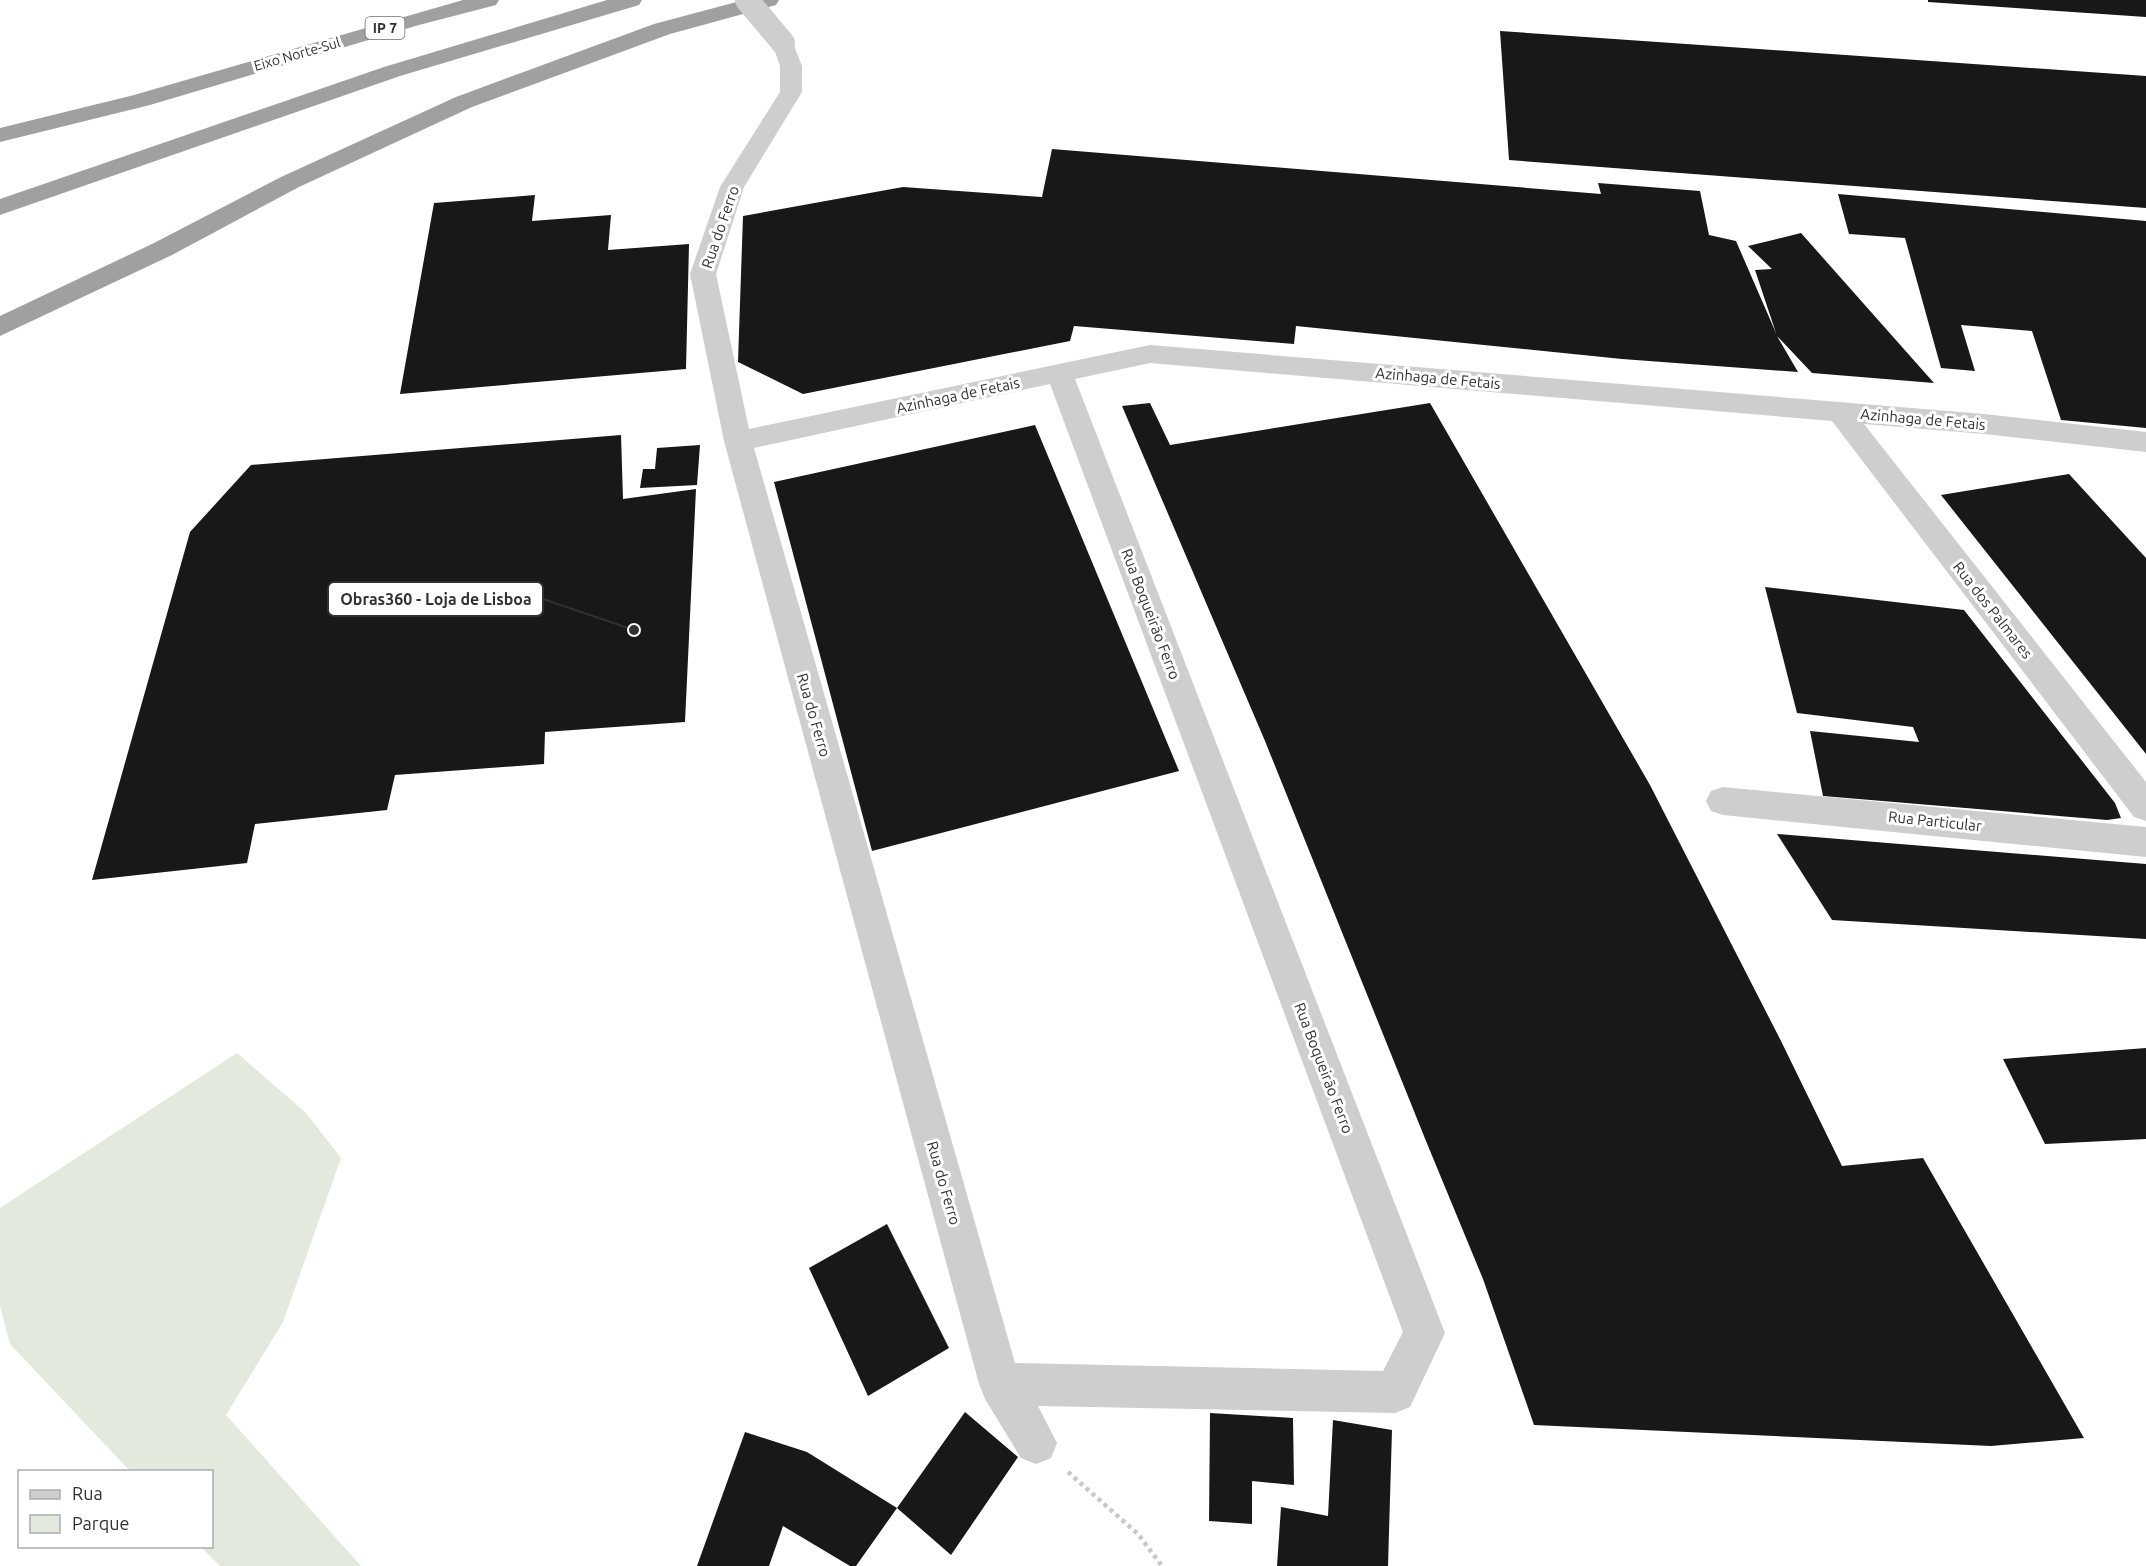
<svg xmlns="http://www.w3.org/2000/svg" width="2146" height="1566" font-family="Ubuntu,sans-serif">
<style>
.green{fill:#e3e9dd}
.building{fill:#181818}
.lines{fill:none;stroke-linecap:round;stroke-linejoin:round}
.path{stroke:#c8c8c8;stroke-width:4.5;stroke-dasharray:4 4;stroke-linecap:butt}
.minor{fill:#cecece;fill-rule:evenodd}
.trunk{fill:#a0a0a0;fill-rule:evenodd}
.minor-bridge{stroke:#cecece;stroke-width:24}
.labels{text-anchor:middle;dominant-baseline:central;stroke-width:6;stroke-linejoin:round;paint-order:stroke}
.shield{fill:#fff;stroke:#6f6f6f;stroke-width:1.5}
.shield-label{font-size:14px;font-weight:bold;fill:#313131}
.far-street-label{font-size:14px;fill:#313131;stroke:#fff}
.street-label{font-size:15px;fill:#313131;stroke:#fff}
.leader{fill:none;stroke:#313131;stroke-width:2}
.callout-dot{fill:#313131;stroke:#fff;stroke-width:2}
.callout{fill:#fff;stroke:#313131;stroke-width:2}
.callout-label{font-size:16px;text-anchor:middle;font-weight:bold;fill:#313131}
</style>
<rect width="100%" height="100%" fill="#fff"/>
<path class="green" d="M237 1053 306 1113 341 1158 283 1322 226 1415 361 1566H220L201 1547 212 1546V1472L130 1471 10 1344 0 1306V1208Z"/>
<g class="building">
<path d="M1928 0H2146V17L1928 2Z"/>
<path d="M1500 31 2146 76V208L1509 160Z"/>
<path d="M1052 149 1601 194 1598 183 1700 191 1709 235 1736 241 1776 333 1755 270 1772 269 1748 246 1801 233 1934 383 1812 373 1777 336 1798 372 1622 359 1296 326 1294 344 1074 326 1070 341 803 394 738 362 743 216 903 187 1042 197Z"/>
<path d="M1838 194 2146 221V428L2061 420 2032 331 1961 325 1975 371 1941 368 1905 238 1849 234Z"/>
<path d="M535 195 532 221 611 215 608 250 689 244 686 369 400 394 434 203Z"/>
<path d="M1150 403 1170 445 1430 403 1650 785 1781 1041 1842 1166 1923 1158 2084 1438 1991 1446 1534 1425 1483 1279 1426 1141 1265 741 1122 406Z"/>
<path d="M1035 425 1179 771 872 851 774 482Z"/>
<path d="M621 435 623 499 696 489 685 722 545 732 544 764 395 775 387 810 255 824 247 863 92 880 190 532 251 465Z"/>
<path d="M700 445 697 485 640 488 643 469H655L657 448Z"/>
<path d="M2069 474 2146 558V754L1941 495Z"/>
<path d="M1765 587 1964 610 2115 803 2121 818 2107 820 1823 796 1810 731 1919 742 1913 727 1797 713Z"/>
<path d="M1777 834 2146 864V939L1832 920Z"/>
<path d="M2146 1048V1139L2045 1144 2003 1059Z"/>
<path d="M887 1224 949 1348 868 1396 809 1268Z"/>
<path d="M965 1412 1018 1457 951 1555 897 1508 856 1566H850L783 1526 769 1566H697L745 1432 807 1452 897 1508Z"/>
<path d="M1210 1413 1293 1418 1294 1485 1252 1481V1524L1209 1521Z"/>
<path d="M1333 1420 1392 1430 1388 1566H1277L1281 1507 1328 1516Z"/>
</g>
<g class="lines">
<path class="path" d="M1068 1472 1138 1534 1162 1566"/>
<g class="minor">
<path d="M783 36 791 38 802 66V92L744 187 716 274 749 429 1150 345 1984 414 2146 432V452L1984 434 1864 424 2146 782V821L2134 817 1832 421 1150 363 1075 379 1445 1333 1410 1407 1395 1413 1038 1406 1057 1443 1051 1458 1036 1464 1021 1458 985 1399 979 1384 724 441 690 274 720 187 780 92V66L772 43 775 38ZM1050 384 1403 1332 1383 1371 1015 1363 754 448Z"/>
<path d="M1723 787 2146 827V857L1723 815 1711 811 1706 801 1711 791Z"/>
</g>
<g class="trunk">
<path d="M463 0H499L496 5 419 25 150 105 0 142V128L134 95Z"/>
<path d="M607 0H642L639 5 400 76 0 215V199L384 67Z"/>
<path d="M744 0H779L776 5 670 34 472 107 299 187 172 255 0 336V316L154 243 281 177 456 97 654 24Z"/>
</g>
<path class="minor-bridge" d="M747 0 783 43"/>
</g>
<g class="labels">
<rect class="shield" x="365.5" y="17" width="39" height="22" rx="4.5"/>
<g class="shield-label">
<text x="385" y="28">IP 7</text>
</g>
<g class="far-street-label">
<text transform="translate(297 54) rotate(-16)">Eixo Norte-Sul</text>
</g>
<g class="street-label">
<text transform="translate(720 227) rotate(-71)">Rua do Ferro</text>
<text transform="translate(1438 378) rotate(5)">Azinhaga de Fetais</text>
<text transform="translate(958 395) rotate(-12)">Azinhaga de Fetais</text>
<text transform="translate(1923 419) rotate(5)">Azinhaga de Fetais</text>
<text transform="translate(1993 610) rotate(52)">Rua dos Palmares</text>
<text transform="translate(1151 614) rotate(69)">Rua Boqueirão Ferro</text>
<text transform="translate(814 715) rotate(74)">Rua do Ferro</text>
<text transform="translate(1935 821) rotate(6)">Rua Particular</text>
<text transform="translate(1324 1068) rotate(69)">Rua Boqueirão Ferro</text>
<text transform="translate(944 1183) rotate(74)">Rua do Ferro</text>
</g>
</g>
<path class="leader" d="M634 630L543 599"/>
<circle class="callout-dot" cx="634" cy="630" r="6"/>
<rect class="callout" x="328" y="582" width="215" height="34" rx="6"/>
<g class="callout-label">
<text x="436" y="605">Obras360 - Loja de Lisboa</text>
</g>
<rect x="18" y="1470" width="195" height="78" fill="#ffffff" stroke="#adadad" stroke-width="1.5"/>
<rect x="30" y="1490" width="30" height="9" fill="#cecece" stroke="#adadad" stroke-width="1.5"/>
<text x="72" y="1500" font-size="18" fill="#313131">Rua</text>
<rect x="30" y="1515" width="30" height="18" fill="#e3e9dd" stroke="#adadad" stroke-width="1.5"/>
<text x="72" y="1530" font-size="18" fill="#313131">Parque</text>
</svg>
